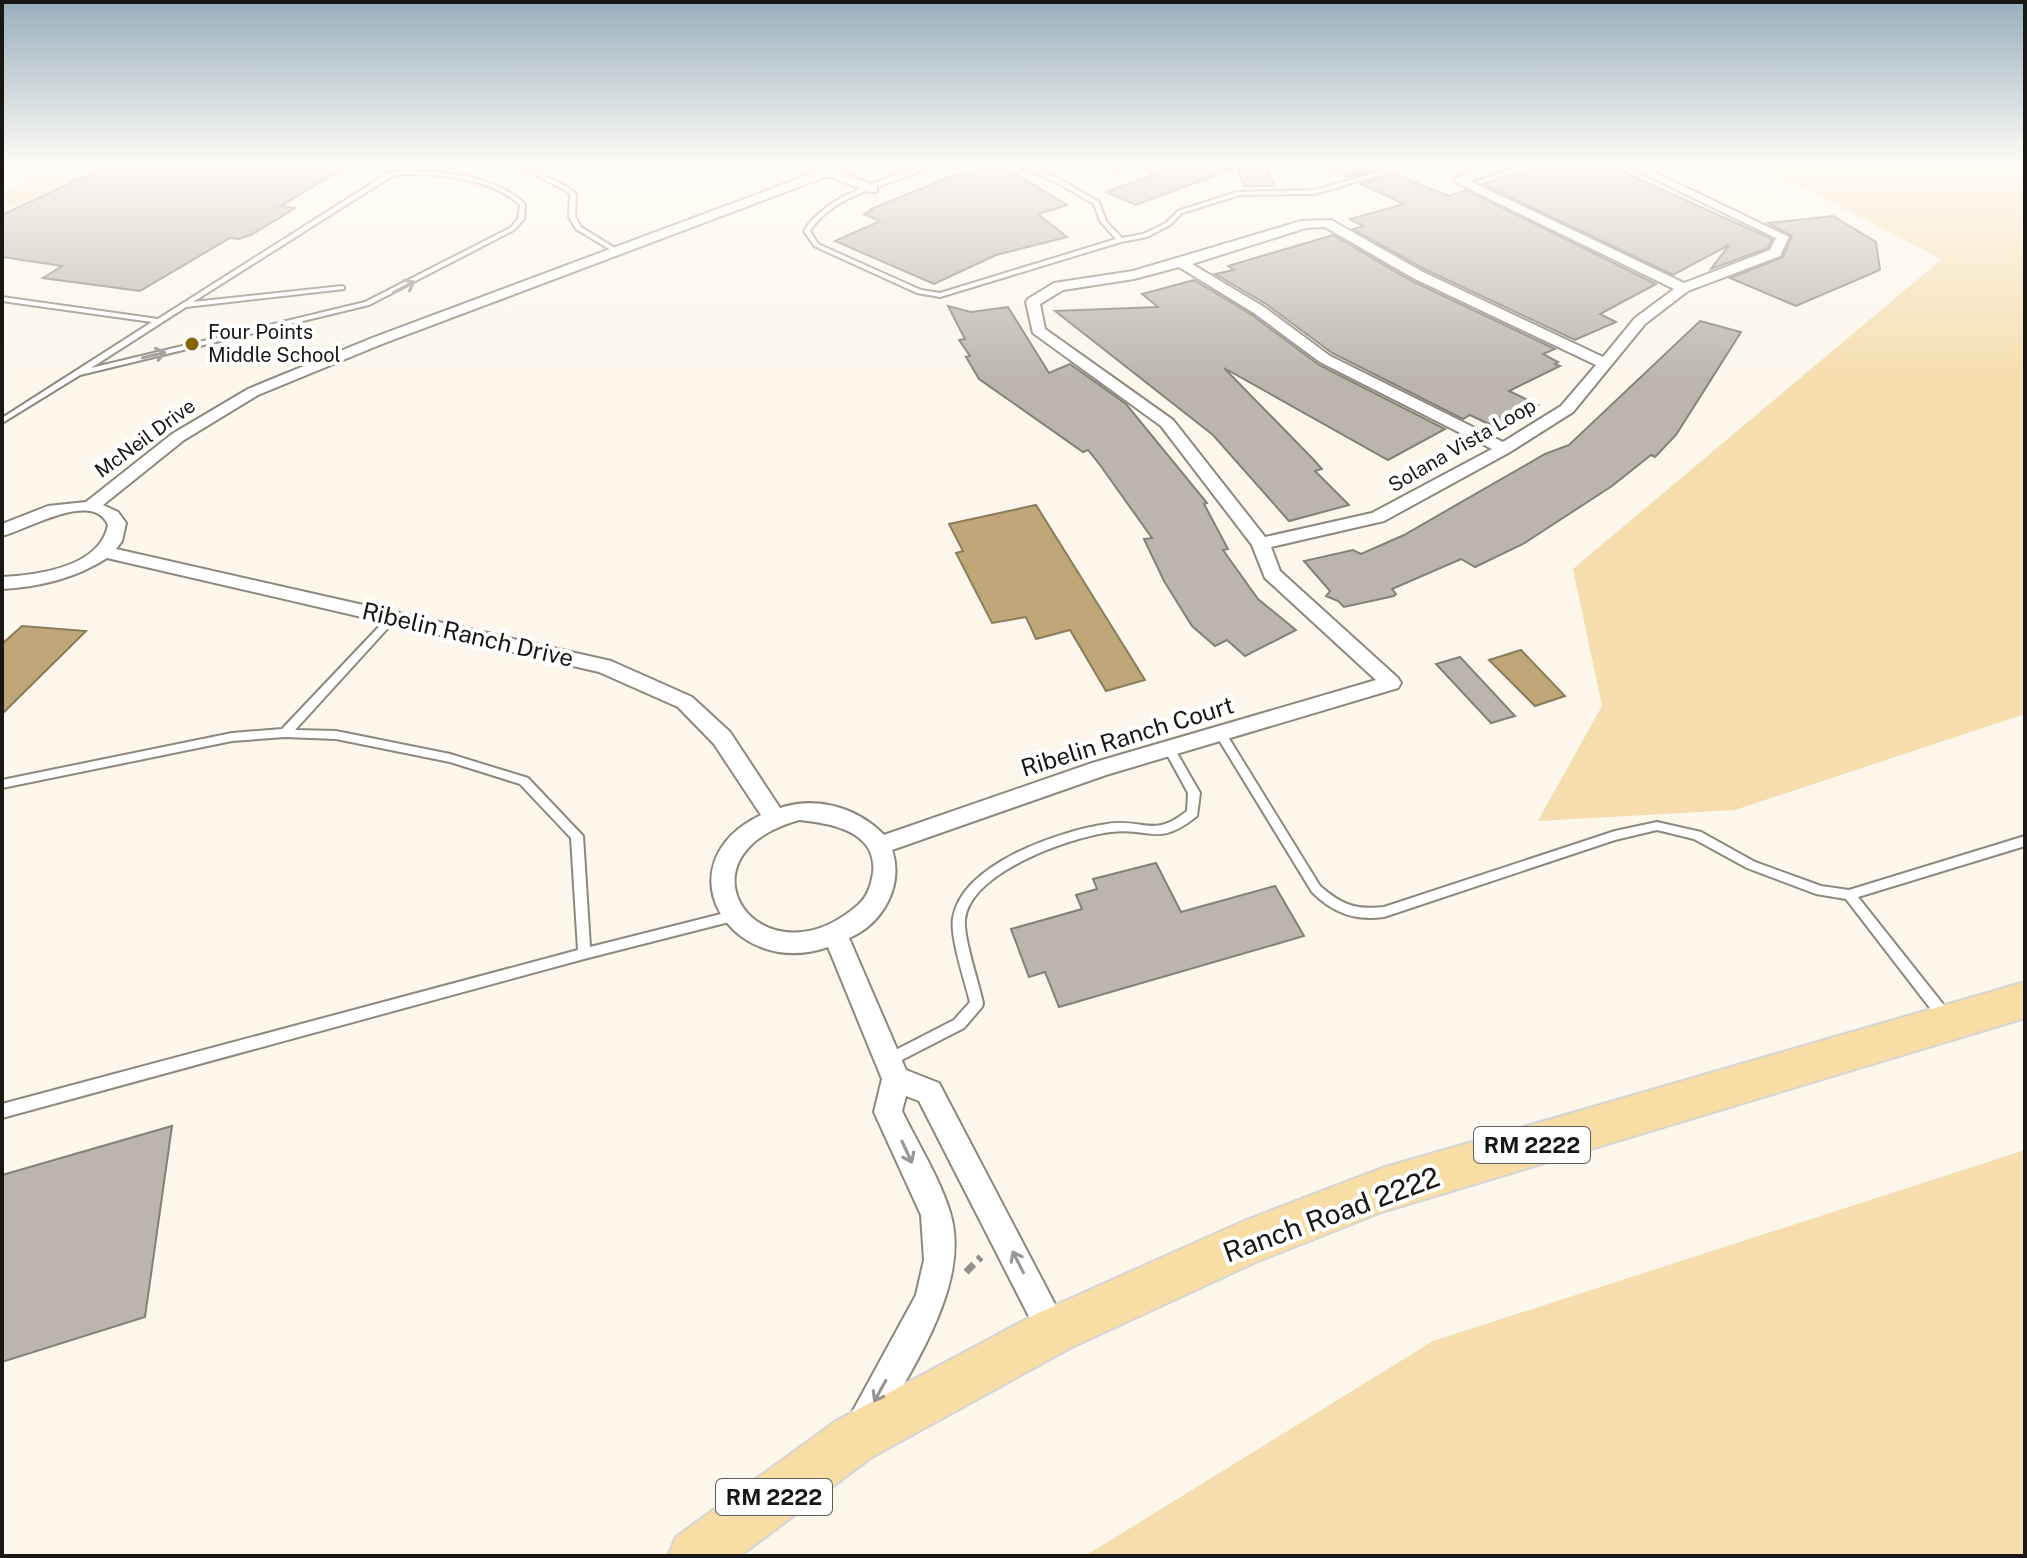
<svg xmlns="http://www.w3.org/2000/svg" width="2027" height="1558" font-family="'Public Sans',sans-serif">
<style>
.green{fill:#f5ddad}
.water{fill:#bfa779;stroke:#8d7c5a;stroke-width:2}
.building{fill:#bbb5ab;stroke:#868177;stroke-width:2}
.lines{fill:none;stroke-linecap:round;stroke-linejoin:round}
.service-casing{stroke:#8d887e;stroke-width:4}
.minor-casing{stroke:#8d887e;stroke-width:4}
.primary-casing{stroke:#d6d5d5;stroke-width:4}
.path{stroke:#949088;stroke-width:7;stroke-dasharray:11 6;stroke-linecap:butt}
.service{fill:#fff;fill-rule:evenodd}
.minor{fill:#fff;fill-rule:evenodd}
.primary{fill:#f8dda5;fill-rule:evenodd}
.oneway{stroke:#989795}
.poi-dot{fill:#876300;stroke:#fff;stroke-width:3}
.labels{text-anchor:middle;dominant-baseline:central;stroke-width:8;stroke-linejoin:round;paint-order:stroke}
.far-poi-label{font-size:20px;fill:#191713;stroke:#fff;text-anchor:start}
.far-street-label{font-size:20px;fill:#191713;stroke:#fff}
.shield{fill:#fff;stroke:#5e5d5a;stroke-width:2}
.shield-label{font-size:22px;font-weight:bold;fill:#191713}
.street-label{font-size:24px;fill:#191713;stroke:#fff}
.near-street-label{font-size:28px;fill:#191713;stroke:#fff}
</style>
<rect width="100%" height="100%" fill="#fcf6eb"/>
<g class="green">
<path d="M1751 162H2025V714L1735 810 1538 821 1602 706 1573 569 1942 259Z"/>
<path d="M44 174 76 178 17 206 2 204V193Z"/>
<path d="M2025 1150V1556H1085L1433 1341Z"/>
</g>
<g class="water">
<path d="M1036 505 1145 680 1106 691 1070 630 1036 639 1026 617 992 623 956 553 963 551 949 524Z"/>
<path d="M22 626 86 631 2 714V644Z"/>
<path d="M1521 650 1565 696 1535 706 1489 660Z"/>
</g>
<g class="building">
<path d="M115 162 134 165 139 162H354L281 206 295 208 253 234 239 239 230 238 140 291 43 278 62 266 2 257V215Z"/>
<path d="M1133 162H1265L1274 186H1244L1237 167 1136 205 1106 192 1155 174 1132 166Z"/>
<path d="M1316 162H1368L1381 168 1348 177Z"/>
<path d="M1563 162H1601L1772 239 1768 248 1711 269 1729 245 1673 275 1483 184 1519 172Z"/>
<path d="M991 166 1016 174 1067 205 1038 214 1067 237 996 255 934 284 835 241 880 221 864 214 873 210 871 209 944 179Z"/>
<path d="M1393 174 1449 196 1466 190 1656 284 1600 314 1616 322 1575 340 1424 269 1353 229 1363 226 1350 219 1404 204 1361 184Z"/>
<path d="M1833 216 1876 242 1880 270 1796 306 1730 278 1783 257 1792 236 1768 223Z"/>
<path d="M1333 235 1412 281 1555 349 1543 354 1558 362 1555 364 1560 366 1509 391 1538 405 1497 428 1470 415 1463 419 1332 353 1266 304 1215 274 1234 270 1228 266Z"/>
<path d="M1194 280 1252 315 1319 365 1445 429 1388 460 1224 368 1313 459 1322 469 1315 471 1349 505 1289 521 1213 435 1055 311 1158 307 1142 294Z"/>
<path d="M948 306 971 312 1008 307 1049 373 1070 364 1126 404 1207 503 1204 504 1228 549 1223 550 1258 599 1296 630 1245 656 1227 640 1215 646 1192 626 1164 581 1144 539 1152 538 1100 465 1088 450 1083 452 979 379 966 357 970 356 959 340 965 339Z"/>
<path d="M1700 321 1741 332 1676 435 1655 457 1651 455 1612 486 1523 544 1475 567 1461 559 1392 589 1396 594 1394 596 1344 607 1338 601 1326 596 1330 591 1304 561 1353 550 1361 554 1404 535 1545 454 1569 445Z"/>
<path d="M1460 657 1515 716 1491 723 1436 664Z"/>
<path d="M1156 863 1181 912 1275 886 1304 936 1059 1007 1045 972 1029 977 1011 929 1082 909 1076 895 1097 889 1093 879Z"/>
<path d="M172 1126 145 1317 2 1362V1175Z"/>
</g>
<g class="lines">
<defs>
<g id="service">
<path d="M509 162H517L569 188 576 194 575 217 581 227 618 250V252H614L576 229 569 217 570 195 565 190Z"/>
<path d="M934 162H942C901 184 837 189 810 231L818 244 921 290 940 293 1116 239 1100 221 1094 204 1052 180 1006 162C1034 162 1075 188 1099 202L1106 221 1122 238 1143 234 1166 223 1178 211 1237 192 1315 190 1414 162H1423L1315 194 1240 195 1182 213 1170 225 1147 237 1121 242 940 297 917 293 814 246 804 231C829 191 892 178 934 162Z"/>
<path d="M1098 162H1106L1122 169 1117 170Z"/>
<path d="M403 171C443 171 494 175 525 204L524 219 514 230 369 305 80 375 2 423V418L152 322 2 301V297L158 319 388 173ZM403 174C441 174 491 178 520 205L518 219 510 228 365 302 91 368 186 307 344 289V287L342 286 193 302 392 176Z"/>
<path d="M394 613 397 614 399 616 397 618 295 730 336 731 450 754 528 778 583 836 590 947 733 911 737 912 739 916 737 920 584 959 2 1118V1104L578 950 571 838 520 784 450 762 336 739 285 737 232 741 2 788V780L232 733 282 729 391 614Z"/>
<path d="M1221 731 1225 732 1320 886C1342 905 1355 910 1384 907L1615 831 1657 822 1701 832 1755 862 1821 886 1849 890 2025 836V846L1858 897 1950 1013 1952 1017 1950 1021 1945 1023 1940 1021 1846 899 1816 894 1747 868 1694 839 1657 830 1615 840 1384 917C1355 921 1333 913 1312 892L1216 735Z"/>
<path d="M1169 745 1173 746 1200 793 1197 816C1157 848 1152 827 1111 832 1070 837 971 872 965 919 963 937 979 983 983 1003L982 1007 964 1028 894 1064 889 1066 884 1064 882 1060 884 1056 954 1020 970 1002C965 981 950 938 953 918 962 864 1059 831 1107 824 1144 818 1152 839 1187 811L1188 793 1164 749Z"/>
</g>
<path id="minor" d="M843 162H860L838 172 877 186V192H869L828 176 382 344 258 395 184 440 103 505 118 512 126 523 122 541 116 549 611 661 692 697 730 732 780 808C816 796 857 807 884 835L1092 763 1376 680 1265 578 1252 545 1161 426 1033 333 1026 302 1028 299 1054 283 1133 271 1301 221 1331 220 1423 272 1603 357 1635 318 1674 289 1455 182V178L1508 162H1527L1470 181 1684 283 1770 250 1776 238 1619 162H1634L1789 237 1780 256 1688 291 1645 324 1573 412 1510 452 1384 521 1271 547 1280 571 1398 678 1401 683 1398 688 1106 775 892 850C904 885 883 924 849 938L906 1070 939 1083 1069 1331 1064 1342 1053 1347 1042 1342 919 1101 906 1096 902 1111C918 1144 939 1177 950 1212 973 1286 906 1376 873 1439L861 1444 849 1439 844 1427 916 1295 924 1260 921 1215 874 1112 882 1079 828 947C731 981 659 864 761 815L714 744 678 707 599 672 107 558C76 578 39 587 2 589V577C38 575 100 567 108 525 93 489 25 531 2 536V524L48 506 86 502 172 434 248 389 372 338ZM1325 227 1413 278 1596 365 1561 406 1503 442 1330 356 1264 307 1192 264 1306 228ZM1179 267 1254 313 1320 362 1492 449 1372 513 1265 537 1173 420 1045 329 1040 304 1063 290 1134 279ZM799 820C830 823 878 831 873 873 871 885 868 896 858 905 762 989 668 857 799 820Z"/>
<path id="primary" d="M2025 982V1018L1382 1212 1256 1262 1070 1348 872 1457 740 1556H668L676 1537 836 1421 1036 1314 1244 1221 1382 1168Z"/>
</defs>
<use href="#service" class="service-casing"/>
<use href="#minor" class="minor-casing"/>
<use href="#primary" class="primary-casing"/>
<path class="path" d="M966 1272 981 1257"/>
<use href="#service" class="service"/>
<use href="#minor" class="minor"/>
<use href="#primary" class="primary"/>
</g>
<defs><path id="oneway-shaft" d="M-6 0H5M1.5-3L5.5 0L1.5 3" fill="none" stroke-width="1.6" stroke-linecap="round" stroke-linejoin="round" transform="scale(2)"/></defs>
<g class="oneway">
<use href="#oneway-shaft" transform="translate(404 287) rotate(-28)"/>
<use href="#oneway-shaft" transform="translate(154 355) rotate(-13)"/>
<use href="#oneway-shaft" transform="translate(907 1152) rotate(65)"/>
<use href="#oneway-shaft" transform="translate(1018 1262) rotate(-117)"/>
<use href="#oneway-shaft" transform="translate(880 1391) rotate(119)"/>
</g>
<linearGradient id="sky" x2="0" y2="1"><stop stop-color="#97afbc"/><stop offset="0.43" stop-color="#fefbf6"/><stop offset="1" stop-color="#fefbf6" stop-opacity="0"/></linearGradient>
<rect width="2027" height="380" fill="url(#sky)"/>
<circle class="poi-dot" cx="192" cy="344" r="8"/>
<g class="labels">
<g class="far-poi-label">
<text x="208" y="332">Four Points<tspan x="208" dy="23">Middle School</tspan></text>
</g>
<g class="far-street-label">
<text transform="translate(145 438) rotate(-36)">McNeil Drive</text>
<text transform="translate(1462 445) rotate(-30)">Solana Vista Loop</text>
</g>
<g class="shield">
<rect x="1474" y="1127" width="116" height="36" rx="6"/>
<rect x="716" y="1479" width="116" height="36" rx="6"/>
</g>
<g class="shield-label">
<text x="1532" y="1145">RM 2222</text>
<text x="774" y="1497">RM 2222</text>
</g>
<g class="street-label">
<text transform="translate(468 634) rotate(13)">Ribelin Ranch Drive</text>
<text transform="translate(1127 736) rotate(-17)">Ribelin Ranch Court</text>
</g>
<g class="near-street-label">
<text transform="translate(1331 1214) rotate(-20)">Ranch Road 2222</text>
</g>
</g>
<rect width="2027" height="1558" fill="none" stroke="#191713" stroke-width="8"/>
</svg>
